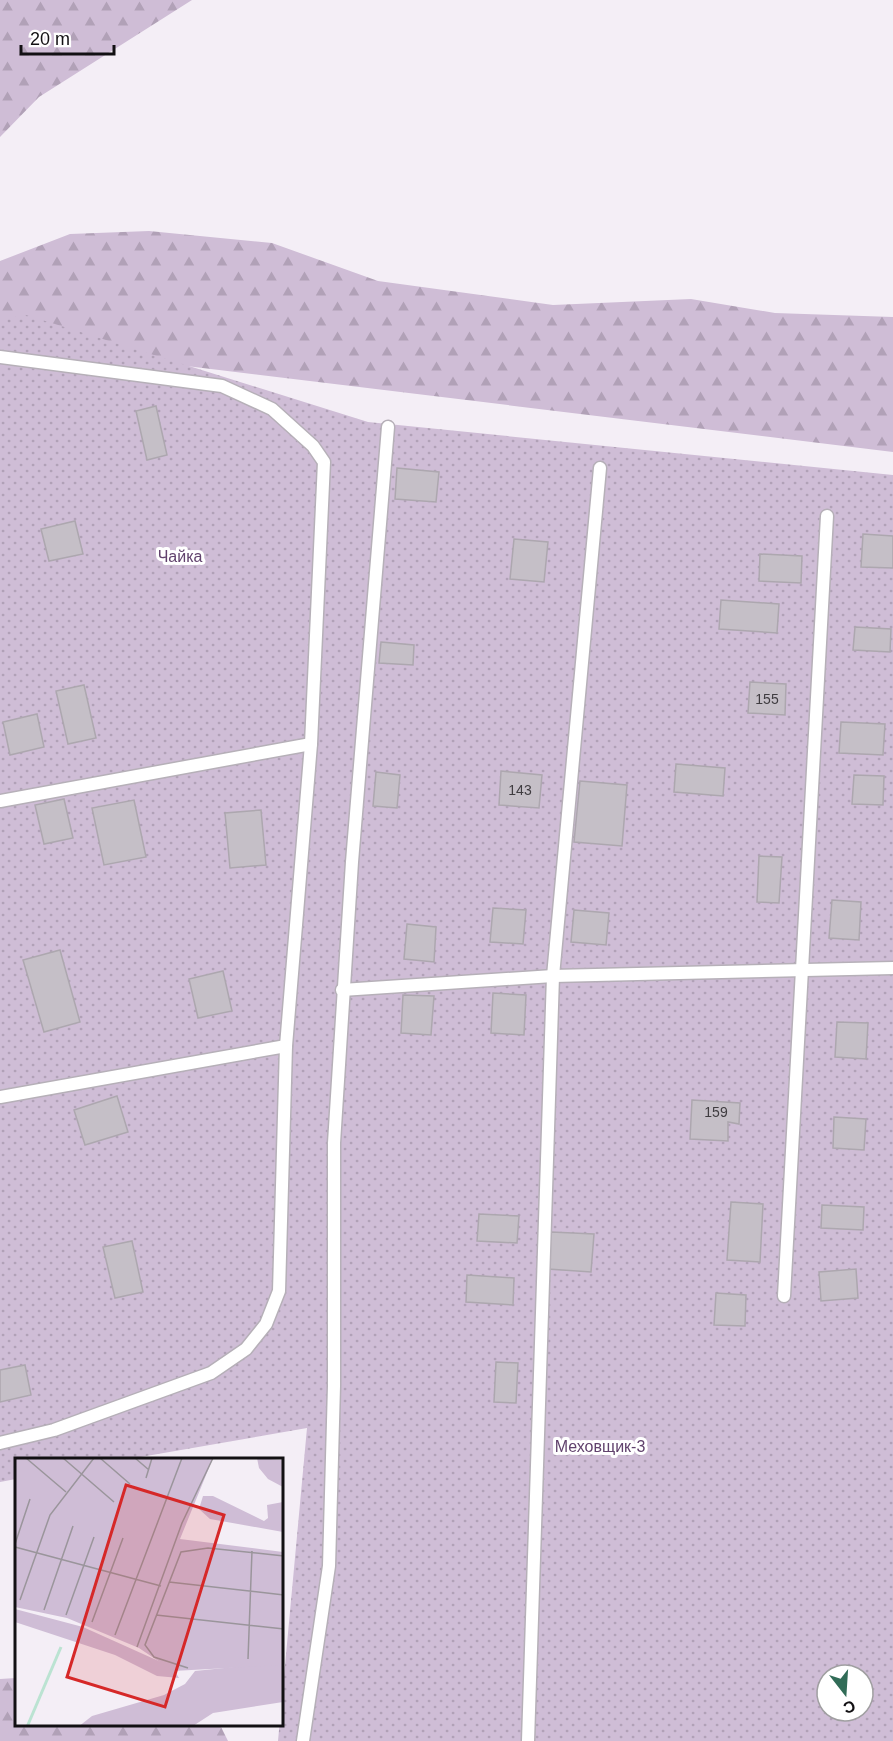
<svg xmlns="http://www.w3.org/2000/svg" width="893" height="1741" font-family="Arial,sans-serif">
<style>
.forest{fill:url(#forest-firs)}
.garden{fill:url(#garden-dots);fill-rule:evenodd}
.building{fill:#c5bfc7;stroke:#ada7af;stroke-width:1.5}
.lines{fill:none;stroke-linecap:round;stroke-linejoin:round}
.lane-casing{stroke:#b6b0b8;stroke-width:15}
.lane{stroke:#fff;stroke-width:12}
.labels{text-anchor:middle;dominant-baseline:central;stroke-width:6;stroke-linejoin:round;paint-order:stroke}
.number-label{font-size:14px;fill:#3f3c40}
.park-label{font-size:16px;fill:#61426d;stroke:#fff}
.inset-river{fill:none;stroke:#bbe3d2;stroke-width:3}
.inset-road{fill:none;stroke:#9a959b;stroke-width:1.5}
.view{fill:#d62828;fill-opacity:0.15;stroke:#d62828;stroke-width:3}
.inset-edge{fill:none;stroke:#121013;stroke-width:3}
</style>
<defs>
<pattern id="forest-firs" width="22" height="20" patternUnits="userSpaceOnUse" patternTransform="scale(1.5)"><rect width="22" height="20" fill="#cfbdd6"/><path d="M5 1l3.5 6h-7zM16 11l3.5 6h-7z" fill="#b1a1b7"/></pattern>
<pattern id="garden-dots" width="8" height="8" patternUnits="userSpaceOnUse" patternTransform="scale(1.5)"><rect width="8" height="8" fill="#cfbdd6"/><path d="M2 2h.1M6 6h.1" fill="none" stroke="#b1a1b7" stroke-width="1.8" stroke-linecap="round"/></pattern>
</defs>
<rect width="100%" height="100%" fill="#f4eef6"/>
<g class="forest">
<path d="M0 0H192L39 97 0 137Z"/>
<path d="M149 231 272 243 378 281 553 305 691 299 775 313 893 317V452L47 349 0 326V261L70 234Z"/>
<path d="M16 1678V1724L220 1725 228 1741H0V1679Z"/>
</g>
<path class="garden" d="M23 314 368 422 893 475V1741H278L307 1428 129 1459H16V1479L0 1482V322ZM827 1675H863V1711H827Z"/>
<g class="building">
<path d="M156 406 167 455 147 460 136 411Z"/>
<path d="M397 468 439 472 436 502 395 499Z"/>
<path d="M75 521 83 554 49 561 41 529Z"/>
<path d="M863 534 893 536V568L861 567Z"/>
<path d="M514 539 548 542 544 582 510 579Z"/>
<path d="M760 554 802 556 801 583 759 581Z"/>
<path d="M721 600 779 604 777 633 719 629Z"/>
<path d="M855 627 891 629 890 652 853 650Z"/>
<path d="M381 642 414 645 413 665 379 663Z"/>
<path d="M750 682 786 684 785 715 748 713Z"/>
<path d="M84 685 96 738 68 744 56 691Z"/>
<path d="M37 714 44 747 10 755 3 722Z"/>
<path d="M841 722 885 724 883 755 839 753Z"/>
<path d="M676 764 725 768 723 796 674 792Z"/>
<path d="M501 771 542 775 539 808 499 805Z"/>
<path d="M376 772 400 775 397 808 373 806Z"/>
<path d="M854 775 884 776 883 805 852 804Z"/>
<path d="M580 781 627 785 622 846 574 842Z"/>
<path d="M64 799 73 838 44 844 35 805Z"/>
<path d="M134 800 146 857 104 865 92 808Z"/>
<path d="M261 810 266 865 230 868 225 813Z"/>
<path d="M759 856 782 857 779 903 757 902Z"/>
<path d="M832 900 861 902 859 940 829 938Z"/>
<path d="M493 908 526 910 523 944 490 942Z"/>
<path d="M574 910 609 913 606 945 571 942Z"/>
<path d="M407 924 436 927 434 962 404 959Z"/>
<path d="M60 950 80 1022 44 1032 23 960Z"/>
<path d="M223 971 232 1011 198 1018 189 979Z"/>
<path d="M493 993 526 995 524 1035 491 1033Z"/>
<path d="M403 995 434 996 431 1035 401 1033Z"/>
<path d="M837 1022 868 1023 866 1059 835 1057Z"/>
<path d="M117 1096 128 1132 85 1145 74 1110Z"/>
<path d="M692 1100 740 1103 739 1124 728 1122V1141L690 1139Z"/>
<path d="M834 1117 866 1119 864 1150 833 1148Z"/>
<path d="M731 1202 763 1204 760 1262 727 1260Z"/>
<path d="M822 1205 864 1207 863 1230 821 1228Z"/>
<path d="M479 1214 519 1216 517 1243 477 1241Z"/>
<path d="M551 1232 594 1234 591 1272 548 1269Z"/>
<path d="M132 1241 143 1292 115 1298 103 1247Z"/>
<path d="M856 1269 858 1298 821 1301 819 1272Z"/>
<path d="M467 1275 514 1278 513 1305 466 1302Z"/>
<path d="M716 1293 746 1295 745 1326 714 1325Z"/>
<path d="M496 1362 518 1363 516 1403 494 1402Z"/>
<path d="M25 1365 31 1395 0 1402V1370Z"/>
</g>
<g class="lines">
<defs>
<g id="lane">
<path d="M0 357 222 386 272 409 313 446 324 462 311 744 286 1046 279 1291 266 1324 246 1349 211 1373 54 1430 0 1443"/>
<path d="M0 801 311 744"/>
<path d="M342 990 553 976 893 968"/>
<path d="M0 1097 286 1046"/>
<path d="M784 1296 827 516"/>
<path d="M303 1741 329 1566 334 1386V1143L352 862 388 427"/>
<path d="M528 1741 553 976 600 468"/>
</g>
</defs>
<use href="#lane" class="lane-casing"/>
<use href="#lane" class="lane"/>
</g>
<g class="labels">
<g class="number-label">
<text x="767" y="699">155</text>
<text x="520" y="790">143</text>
<text x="716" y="1112">159</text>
</g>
<g class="park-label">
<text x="180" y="556">Чайка</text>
<text x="600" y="1446">Меховщик-3</text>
</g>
</g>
<g transform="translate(15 1458)">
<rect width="268" height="268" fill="#f4eef6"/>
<path d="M242 0 268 2V29L253 21 244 10ZM188 38H198L249 63 253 60 252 47 268 44V74L195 61 184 51ZM0 151 68 169 157 209 164 220 142 218 100 197 0 164ZM268 204V244L198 255 178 268 63 269 77 258 149 237 170 226 180 213Z" fill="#cfbdd6"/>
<path d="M0 0H198L165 81 268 94V207L158 213 124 190 52 160 0 149Z" fill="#cfbdd6"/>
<path class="inset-river" d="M12 269 46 189"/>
<path class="inset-road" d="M11 0 51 34M48 0 99 44M85 0 115 26M120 0 134 12M131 20 137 0M0 86 15 41M0 89 146 128M154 124 269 137M5 142 35 57 79 0M29 152 58 68M51 157 79 79M141 157 269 171M77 164 108 80M100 177 167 0M122 189 167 65 198 0M233 201 237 93M173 210 139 199 130 187 166 94 193 90 269 98"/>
<path class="view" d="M111 27 209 57 150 249 52 219Z"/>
<rect width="268" height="268" class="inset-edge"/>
</g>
<g transform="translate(845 1693) rotate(163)"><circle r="28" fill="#ffffff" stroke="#a09fa1" stroke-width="1.5"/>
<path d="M0-4.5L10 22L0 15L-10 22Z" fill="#316c57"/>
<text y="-9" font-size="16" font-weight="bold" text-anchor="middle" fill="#121013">С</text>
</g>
<path d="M21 45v9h93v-9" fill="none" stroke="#121013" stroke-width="3"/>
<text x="30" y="45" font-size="18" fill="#121013" stroke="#ffffff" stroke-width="4.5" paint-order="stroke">20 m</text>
</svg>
